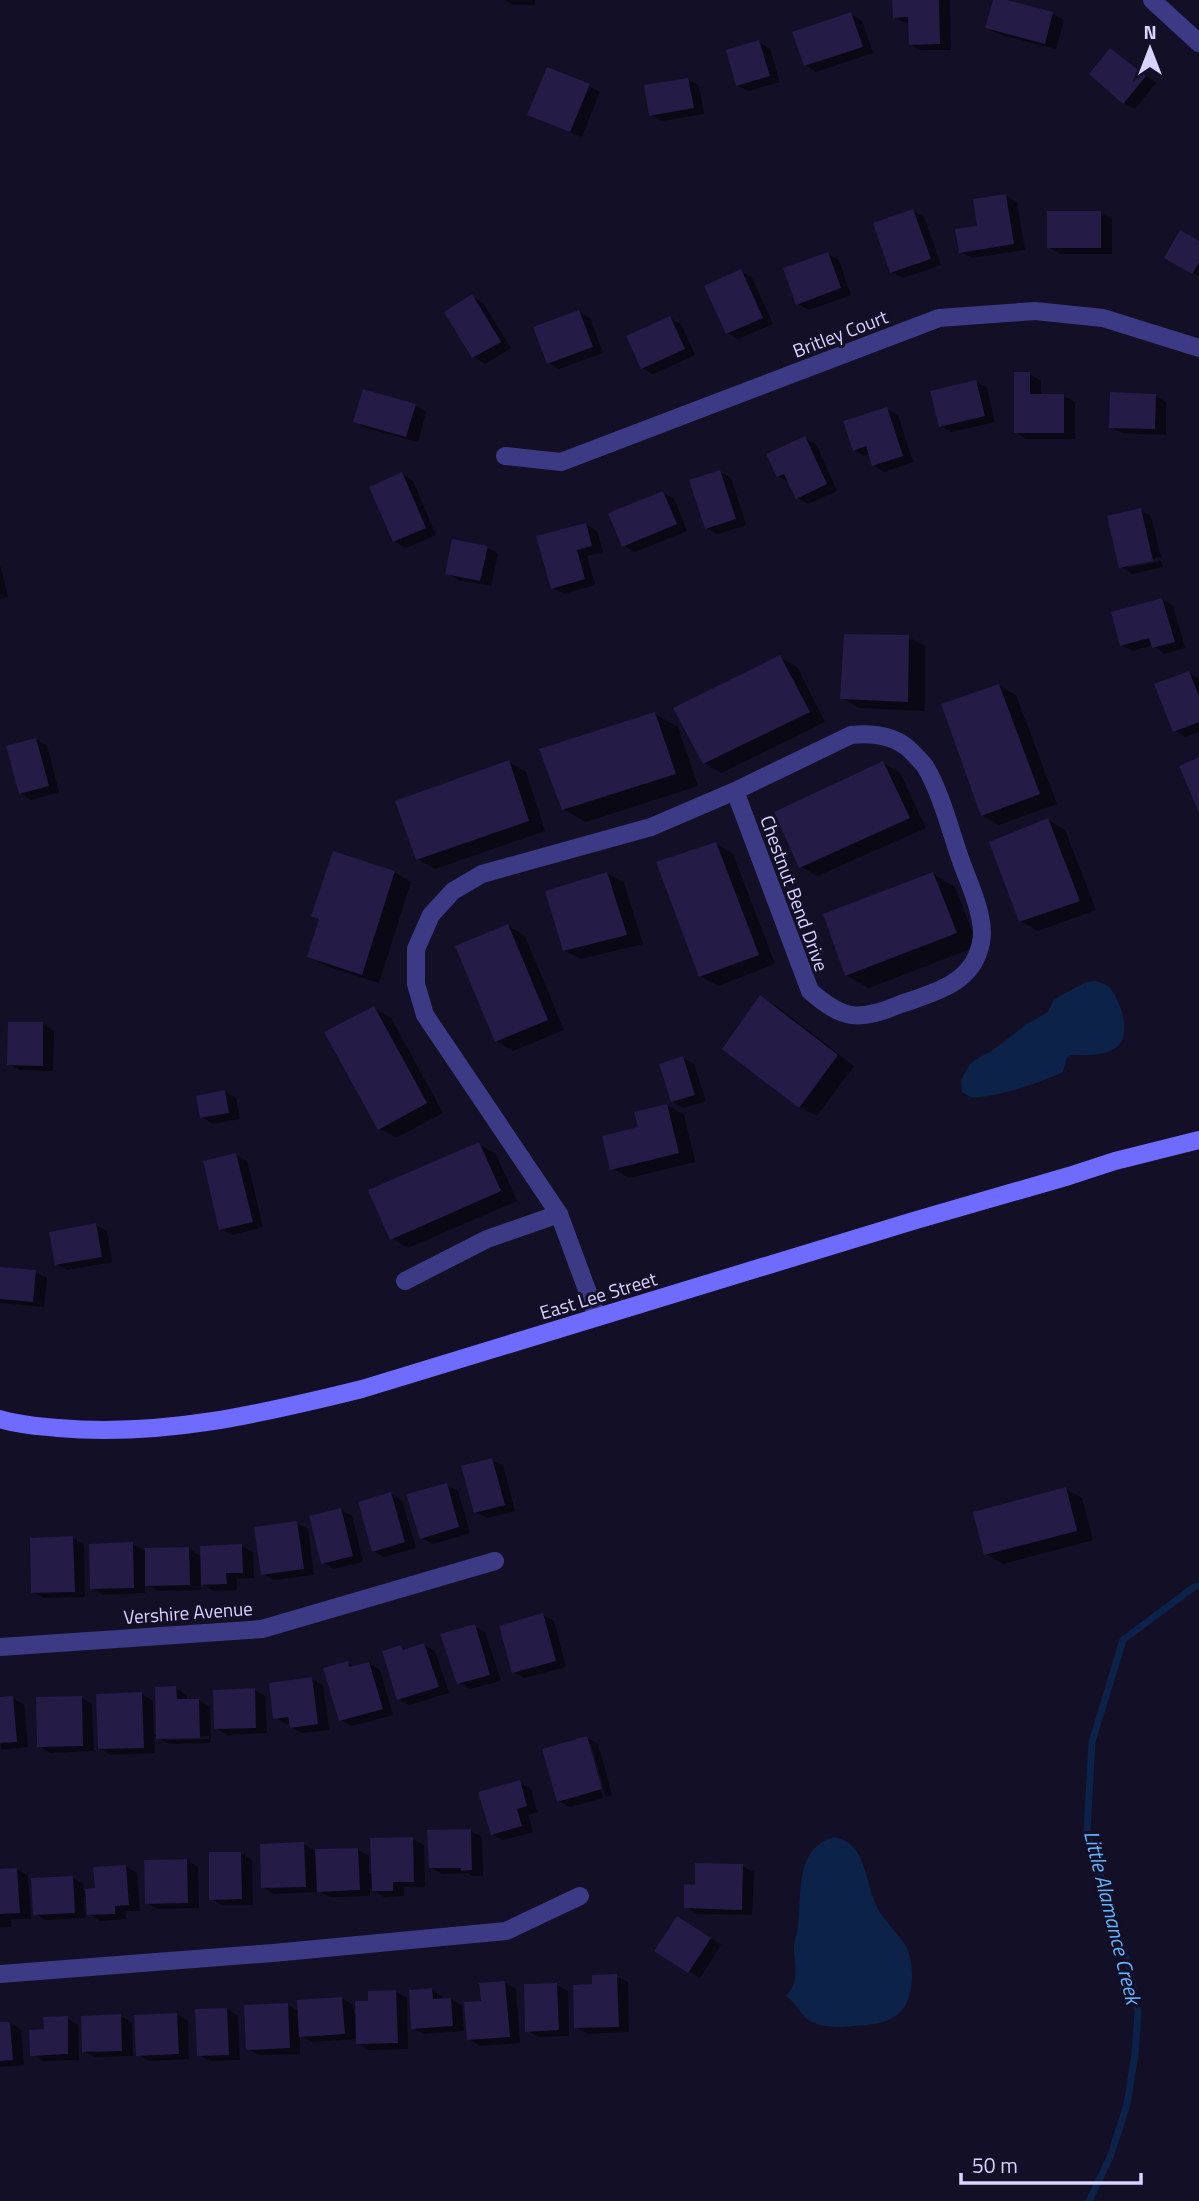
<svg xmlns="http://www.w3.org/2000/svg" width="1199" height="2201" font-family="'Titillium Web',sans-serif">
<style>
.water{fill:#0c2248}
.shadow{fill:#0007;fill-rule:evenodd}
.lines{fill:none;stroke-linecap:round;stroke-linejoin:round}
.stream{stroke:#0c2248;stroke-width:7}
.building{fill:#241b47}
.street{stroke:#3d3a85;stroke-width:18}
.secondary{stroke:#6f6bff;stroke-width:18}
.labels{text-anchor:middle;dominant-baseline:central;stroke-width:6;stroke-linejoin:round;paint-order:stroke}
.street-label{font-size:19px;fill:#d9d4ff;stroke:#130f26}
.water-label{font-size:21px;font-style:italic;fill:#62b6ff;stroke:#130f26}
</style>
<rect width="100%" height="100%" fill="#130f26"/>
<g class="water">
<path d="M1095 981C1101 983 1106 984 1110 988 1120 1000 1132 1033 1118 1046 1106 1057 1085 1055 1070 1055L1066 1060 1063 1072C1045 1081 990 1100 971 1097 968 1096 964 1093 962 1092L961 1080 970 1064 975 1060 993 1050 1027 1024 1048 1012 1053 1001 1058 997 1086 982Z"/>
<path d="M834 1837C868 1843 864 1883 878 1909 885 1922 896 1931 904 1943 915 1960 915 1993 903 2009 896 2019 877 2025 865 2025 848 2026 828 2030 812 2022 800 2016 797 2003 786 1996 802 1978 793 1963 794 1944 795 1938 797 1933 798 1927 802 1896 794 1848 834 1837Z"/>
</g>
<g class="shadow">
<path d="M505 0H535V5H513Z"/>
<path d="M894 0H950L951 50H921L910 44V23H906L894 17Z"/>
<path d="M995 0 1053 14 1064 20 1056 49 998 34 987 28Z"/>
<path d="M851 14 862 21 873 53 816 72 805 65Z"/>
<path d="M759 42 770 49 780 82 748 91 737 85Z"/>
<path d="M1111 50 1156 83 1135 109 1124 103Z"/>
<path d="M688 79 699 86 704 114 662 121 651 115Z"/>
<path d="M589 86 600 92 582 137 529 115Z"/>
<path d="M1005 195 1017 202 1025 250 972 258 961 252Z"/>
<path d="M913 211 924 217 941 265 903 278 892 272Z"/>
<path d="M1100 213 1112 219V254H1060L1048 247Z"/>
<path d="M1199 243V276L1166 258Z"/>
<path d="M828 254 839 260 851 295 809 310 798 304Z"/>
<path d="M741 271 752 278 773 324 738 339 727 333Z"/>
<path d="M472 296 483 303 511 348 485 364 474 357Z"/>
<path d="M579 312 590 318 603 353 559 369 548 363Z"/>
<path d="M670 318 681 324 695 355 653 374 642 368Z"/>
<path d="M1030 374 1041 381V396H1064L1075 402V439H1026L1015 432Z"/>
<path d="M976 382 987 388 995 422 952 432 941 426Z"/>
<path d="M364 391 415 406 426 412 418 442 366 428 355 421Z"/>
<path d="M1155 396 1166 402V435L1122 433 1111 427Z"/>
<path d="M887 409 898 415 913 462 884 472 873 465 870 454 865 456 854 450Z"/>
<path d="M805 438 816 444 837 491 808 504 797 498 790 483 778 476Z"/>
<path d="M720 472 731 478 746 525 718 534 706 528Z"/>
<path d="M402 474 413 481 436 535 406 548 394 541Z"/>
<path d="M663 493 674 499 687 531 635 552 624 546Z"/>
<path d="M1140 510 1151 516 1161 557 1128 565V568L1161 561 1163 567 1132 574 1121 567Z"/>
<path d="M586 525 597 531 603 552 587 556 595 585 564 594 552 588Z"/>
<path d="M487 547 498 554 491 586 458 580 447 573Z"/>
<path d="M0 565 8 597 0 599Z"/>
<path d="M1162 599 1173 606 1185 648 1164 654 1153 645 1133 651 1122 645Z"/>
<path d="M908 637 925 646V711L859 708 842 698Z"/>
<path d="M780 657 797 667 825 722 721 773 704 763Z"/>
<path d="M1189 673 1199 678V732L1185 737 1174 730Z"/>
<path d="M999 686 1016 695 1057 804 999 825 982 815Z"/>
<path d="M655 714 678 727 698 786 586 822 563 809Z"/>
<path d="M36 739 47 746 59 792 31 800 20 793Z"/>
<path d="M509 762 526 772 545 831 435 869 418 859Z"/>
<path d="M883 763 900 773 926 828 817 876 800 866Z"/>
<path d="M1048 820 1065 830 1096 910 1038 931 1020 921Z"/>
<path d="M716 844 733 854 775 964 718 986 700 976Z"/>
<path d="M394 872 411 882 379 983 326 966 309 956Z"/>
<path d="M607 873 624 883 643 944 581 959 564 950Z"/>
<path d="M933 874 955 887 978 946 869 988 846 975Z"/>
<path d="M508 926 525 936 564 1030 513 1051 496 1041Z"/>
<path d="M761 998 778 1007 854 1066 817 1116 800 1107Z"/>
<path d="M374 1008 391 1018 443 1113 396 1138 379 1128Z"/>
<path d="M43 1024 54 1031 53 1071 20 1070 9 1064Z"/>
<path d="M683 1058 694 1064 706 1101 683 1108 672 1101Z"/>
<path d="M225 1092 236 1098 240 1119 213 1124 202 1117Z"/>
<path d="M667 1105 684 1115 695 1162 629 1178 612 1168 640 1128Z"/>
<path d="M479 1144 496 1154 517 1201 408 1248 391 1238Z"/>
<path d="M236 1155 247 1161 263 1227 232 1235 221 1229Z"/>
<path d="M96 1225 107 1231 112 1262 67 1270 56 1264Z"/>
<path d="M0 1269 35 1272 47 1278 44 1307 0 1303Z"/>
<path d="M492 1460 503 1466 515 1511 487 1518 475 1512Z"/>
<path d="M447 1485 458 1491 470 1533 433 1544 421 1538Z"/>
<path d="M1065 1489 1082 1498 1093 1540 1003 1564 986 1554Z"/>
<path d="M391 1494 402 1501 416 1548 384 1557 373 1551Z"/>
<path d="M341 1510 352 1516 363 1562 333 1569 322 1562Z"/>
<path d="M297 1523 308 1529 314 1575 274 1580 262 1574Z"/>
<path d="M73 1538 84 1545 85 1597 44 1598 33 1592Z"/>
<path d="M133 1544 146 1552 189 1549 202 1557 242 1546 253 1552 254 1578 237 1579V1590L214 1591 200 1583 201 1590 158 1591 145 1584V1593L103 1595 92 1588Z"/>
<path d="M543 1615 554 1621 566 1667 524 1678 513 1672Z"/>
<path d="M474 1626 485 1632 501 1681 470 1689 459 1683Z"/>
<path d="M424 1645 435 1651 449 1693 409 1705 398 1698 401 1647 407 1650Z"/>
<path d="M348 1663 355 1667 368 1663 380 1670 393 1715 352 1726 341 1720Z"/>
<path d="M311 1679 323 1685 329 1730 302 1733 291 1727V1724H286L275 1718Z"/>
<path d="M176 1688 187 1695V1701L199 1700 210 1707 211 1743 169 1744 154 1736 155 1753 111 1755 99 1748 142 1694 153 1701 154 1735 158 1734ZM209 1736V1739L166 1740V1737Z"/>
<path d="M254 1690 265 1696 267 1733 227 1735 216 1728Z"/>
<path d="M81 1697 92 1704 94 1751 50 1753 39 1746Z"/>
<path d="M13 1698 24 1705 28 1747 1 1750 0 1699Z"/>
<path d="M587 1738 598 1744 612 1795 606 1797 591 1744H587L603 1798 570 1807 559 1801Z"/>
<path d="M519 1782 531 1789 537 1812 528 1815 533 1832 503 1840 492 1834Z"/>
<path d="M471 1831 482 1837 483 1876H473L468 1873 442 1874 430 1867Z"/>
<path d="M412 1839 424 1845 425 1887H404V1896L384 1897 370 1888V1896L330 1897 316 1890 317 1892 274 1894 263 1887 304 1844 315 1851 358 1850 369 1856V1873H373Z"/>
<path d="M241 1853 252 1860 253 1905H222L211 1899Z"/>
<path d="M187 1860 198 1867 199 1908 158 1909 147 1903Z"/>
<path d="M742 1866 754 1872 752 1915 697 1914 686 1907 696 1887Z"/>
<path d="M126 1867 137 1873 140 1911H125L126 1919 100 1921 89 1914 87 1897H84L85 1918 46 1920 35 1914 72 1877 83 1884 84 1891 97 1890Z"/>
<path d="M17 1869 28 1876 31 1919H11V1927H0V1870Z"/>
<path d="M689 1924 721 1945 700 1978 689 1971Z"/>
<path d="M616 1976 628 1982 629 2032 587 2034 576 2027 594 1986Z"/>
<path d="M505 1983 516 1989 520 2043 480 2046 469 2039 483 2003Z"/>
<path d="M557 1985 568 1991 569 2036 538 2037 527 2030Z"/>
<path d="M432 1990 443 1997V2000L451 1999 462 2006 464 2031 424 2034 413 2028Z"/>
<path d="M396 1992 407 1998 408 2049 369 2050 358 2043V2039L312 2042 300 2035V2054L259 2055 248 2049 288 2005 300 2012 342 1998 353 2005 354 2014H357L370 2002Z"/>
<path d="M227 2009 238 2016 240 2060 210 2061 199 2055Z"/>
<path d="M177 2015 188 2021 189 2059 149 2061 138 2054Z"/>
<path d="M121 2016 132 2023 133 2056 95 2057 84 2051Z"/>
<path d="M67 2018 78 2025 79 2060 43 2061 32 2054 46 2031Z"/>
<path d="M10 2023 21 2030 24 2065 0 2067V2024Z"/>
</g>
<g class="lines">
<path class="stream" d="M1089 2201 1111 2155 1127 2104 1135 2054 1138 2012 1129 1968 1087 1832 1092 1742 1123 1640 1194 1587 1199 1586"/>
</g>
<g class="building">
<path d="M892 0H939L940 44 909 45 908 17 893 18Z"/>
<path d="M993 0H1007L1053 12 1045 44 985 28Z"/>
<path d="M851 12 863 47 804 66 792 32Z"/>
<path d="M759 40 770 76 736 86 726 50Z"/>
<path d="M1110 48 1146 76 1123 104 1089 74Z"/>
<path d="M547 67 590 84 570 132 527 115Z"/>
<path d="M688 78 694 108 649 116 644 85Z"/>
<path d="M1006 194 1014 244 959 253 955 229 977 226 973 199Z"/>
<path d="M913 209 931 259 890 273 873 223Z"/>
<rect x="1047" y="211" width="54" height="37"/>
<path d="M1180 230 1199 241V263L1192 274 1164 258Z"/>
<path d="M828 252 841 288 796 305 783 268Z"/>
<path d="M741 269 763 318 726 334 704 286Z"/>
<path d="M472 294 501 342 472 358 444 312Z"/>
<path d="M579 310 593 347 547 364 533 327Z"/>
<path d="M670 316 685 349 641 369 626 336Z"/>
<path d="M1014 372H1030V394H1064V433H1014Z"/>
<path d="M976 380 985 416 939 427 930 391Z"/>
<path d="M363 389 416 404 406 437 353 422Z"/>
<path d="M1110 392 1156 394 1155 429 1109 428Z"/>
<path d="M887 407 903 456 872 466 866 446 853 451 843 421Z"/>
<path d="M805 436 827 484 796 499 784 474 777 477 766 454Z"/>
<path d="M720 470 736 519 705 529 689 480Z"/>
<path d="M402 472 426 528 393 542 369 487Z"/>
<path d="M663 491 677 524 622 547 608 513Z"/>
<path d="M1141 508 1153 561 1119 568 1107 516Z"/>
<path d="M586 523 592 546 577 550 585 579 551 589 536 536Z"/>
<path d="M452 539 488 546 480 581 445 574Z"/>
<path d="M1162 598 1175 642 1152 648 1149 638 1120 646 1111 612Z"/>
<path d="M844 634 909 635 908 702 840 699Z"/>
<path d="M780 655 810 712 703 764 673 708Z"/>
<path d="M1189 671 1199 696V722L1173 732 1154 684Z"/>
<path d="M999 684 1040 794 981 816 941 704Z"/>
<path d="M655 712 676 774 562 810 539 749Z"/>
<path d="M36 738 49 786 19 794 6 746Z"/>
<path d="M1199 757V813L1179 766Z"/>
<path d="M509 760 529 821 416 860 395 801Z"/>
<path d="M883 761 910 818 799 868 774 812Z"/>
<path d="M1048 818 1080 901 1019 922 989 842Z"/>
<path d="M716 842 759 955 699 977 656 862Z"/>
<path d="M333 851 395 871 362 975 307 957 319 919 311 916Z"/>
<path d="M607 872 627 935 563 951 545 891Z"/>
<path d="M933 872 957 933 845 976 823 914Z"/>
<path d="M508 924 548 1020 495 1042 455 946Z"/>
<path d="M760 995 838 1055 799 1108 722 1049Z"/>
<path d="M374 1006 427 1103 378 1130 324 1032Z"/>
<path d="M8 1022H43V1066L7 1065Z"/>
<path d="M683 1056 695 1095 671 1102 659 1064Z"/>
<path d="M225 1090 229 1113 200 1118 196 1096Z"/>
<path d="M667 1104 679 1153 610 1170 602 1136 638 1127 634 1112Z"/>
<path d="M479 1142 501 1191 390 1240 368 1190Z"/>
<path d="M236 1153 253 1222 219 1230 203 1161Z"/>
<path d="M96 1223 102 1257 55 1265 49 1232Z"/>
<path d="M0 1267 36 1270 33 1302 0 1299Z"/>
<path d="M492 1458 505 1505 474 1513 461 1466Z"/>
<path d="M447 1483 459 1527 420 1539 406 1494Z"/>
<path d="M1066 1487 1077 1531 984 1555 973 1512Z"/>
<path d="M391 1492 405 1542 372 1552 358 1502Z"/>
<path d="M341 1508 353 1556 321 1564 309 1516Z"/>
<path d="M297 1521 304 1569 261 1575 254 1527Z"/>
<path d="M73 1536 75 1592 31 1593 30 1538Z"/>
<path d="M133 1542 134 1588 90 1589 89 1544Z"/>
<path d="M242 1544 243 1573H226L227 1584 201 1585 200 1546Z"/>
<path d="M189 1547 190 1585 145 1586V1548Z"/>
<path d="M543 1613 556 1661 512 1673 499 1626Z"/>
<path d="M475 1624 490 1675 457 1684 440 1634Z"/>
<path d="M424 1643 439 1687 397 1700 382 1651 401 1645 403 1650Z"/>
<path d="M348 1661 349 1667 369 1662 383 1709 339 1721 323 1668Z"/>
<path d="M312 1677 318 1724 290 1728 288 1717 273 1719 269 1683Z"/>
<path d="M176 1686 177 1699H199L200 1738 156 1739 155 1687Z"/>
<path d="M255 1688 256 1728 214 1729 213 1690Z"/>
<path d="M142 1692 144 1748 98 1749 96 1694Z"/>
<path d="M13 1696 17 1742 0 1743V1697Z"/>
<path d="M82 1696 83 1746 37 1747 36 1697Z"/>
<path d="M587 1736 602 1789 557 1802 542 1749Z"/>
<path d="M520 1780 527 1806 517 1809 522 1826 491 1835 478 1792Z"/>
<path d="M471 1829 472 1870 461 1871V1868H429L427 1830Z"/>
<path d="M413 1837 414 1882H393V1891H372L370 1838Z"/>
<path d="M304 1842 306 1887 261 1888 260 1844Z"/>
<path d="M358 1848 360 1890 317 1892 315 1849Z"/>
<path d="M209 1852H241L242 1899 209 1900Z"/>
<path d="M187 1859 188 1903 145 1904 144 1860Z"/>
<path d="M695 1863 743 1864 742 1910 684 1908V1884L695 1885Z"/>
<path d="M126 1865 129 1905 115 1906V1914L87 1915 85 1889 95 1888 93 1867Z"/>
<path d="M17 1868 20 1913 0 1914V1869Z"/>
<path d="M73 1876 75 1913 33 1915 31 1878Z"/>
<path d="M677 1916 711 1938 688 1973 654 1951Z"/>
<path d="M617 1974 619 2027 574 2028 573 1985 592 1984V1975Z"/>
<path d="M505 1981 510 2037 467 2040 464 2002 481 2001 479 1983Z"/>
<path d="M557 1983 559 2030 525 2032 524 1984Z"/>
<path d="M432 1988 433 1999 451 1998 453 2026 411 2029 409 1990Z"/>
<path d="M396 1990 398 2043 356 2044 355 2001H368V1991Z"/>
<path d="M342 1997 345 2034 299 2037 297 2000Z"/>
<path d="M288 2003 290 2048 246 2050 244 2005Z"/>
<path d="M227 2008 229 2055 197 2056 195 2009Z"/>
<path d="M177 2013 179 2054 136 2056 134 2015Z"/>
<path d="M121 2014 122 2051 82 2052 81 2016Z"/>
<path d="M68 2016V2054L30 2056 29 2030 44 2029 43 2017Z"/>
<path d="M0 2022H10L13 2060 0 2061Z"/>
</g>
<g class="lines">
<g class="street">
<path d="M1152 0 1199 43"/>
<path d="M505 456 561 462 939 318 1035 311 1103 318 1199 348"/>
<path d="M405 1281 487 1239 559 1214"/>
<path d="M597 1317 559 1214 425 1015 416 984V949L431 915 453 891 482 874 651 827 735 791 851 735C871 733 895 735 911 751 915 755 921 761 925 766 942 795 950 830 961 861 969 883 981 908 982 932 982 938 980 948 978 953 967 985 930 994 901 1004 859 1021 844 1021 810 991L735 791"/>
<path d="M0 1647 262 1629 495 1561"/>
<path d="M0 1974 273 1953 506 1931 580 1896"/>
</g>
<path class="secondary" d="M0 1419C19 1425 38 1426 58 1428 163 1437 261 1414 362 1389L913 1221 1069 1176 1115 1161 1199 1140"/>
</g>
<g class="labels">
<g class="street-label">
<text transform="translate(840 333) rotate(-21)">Britley Court</text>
<text transform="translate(795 893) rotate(70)">Chestnut Bend Drive</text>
<text transform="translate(598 1295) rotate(-17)">East Lee Street</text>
<text transform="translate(188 1612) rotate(-4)">Vershire Avenue</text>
</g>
<g class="water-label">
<text transform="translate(1113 1917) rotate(76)">Little Alamance Creek</text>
</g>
</g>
<g transform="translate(1150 49)" stroke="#130f26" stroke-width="5" paint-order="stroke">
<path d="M0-5L12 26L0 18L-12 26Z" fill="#d9d4ff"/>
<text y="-10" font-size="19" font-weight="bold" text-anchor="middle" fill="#d9d4ff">N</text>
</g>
<path d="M961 2173v10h180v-10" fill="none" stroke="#d9d4ff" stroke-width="3.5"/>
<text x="972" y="2173" font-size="21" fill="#d9d4ff" stroke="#130f26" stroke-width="5" paint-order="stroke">50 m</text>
</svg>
